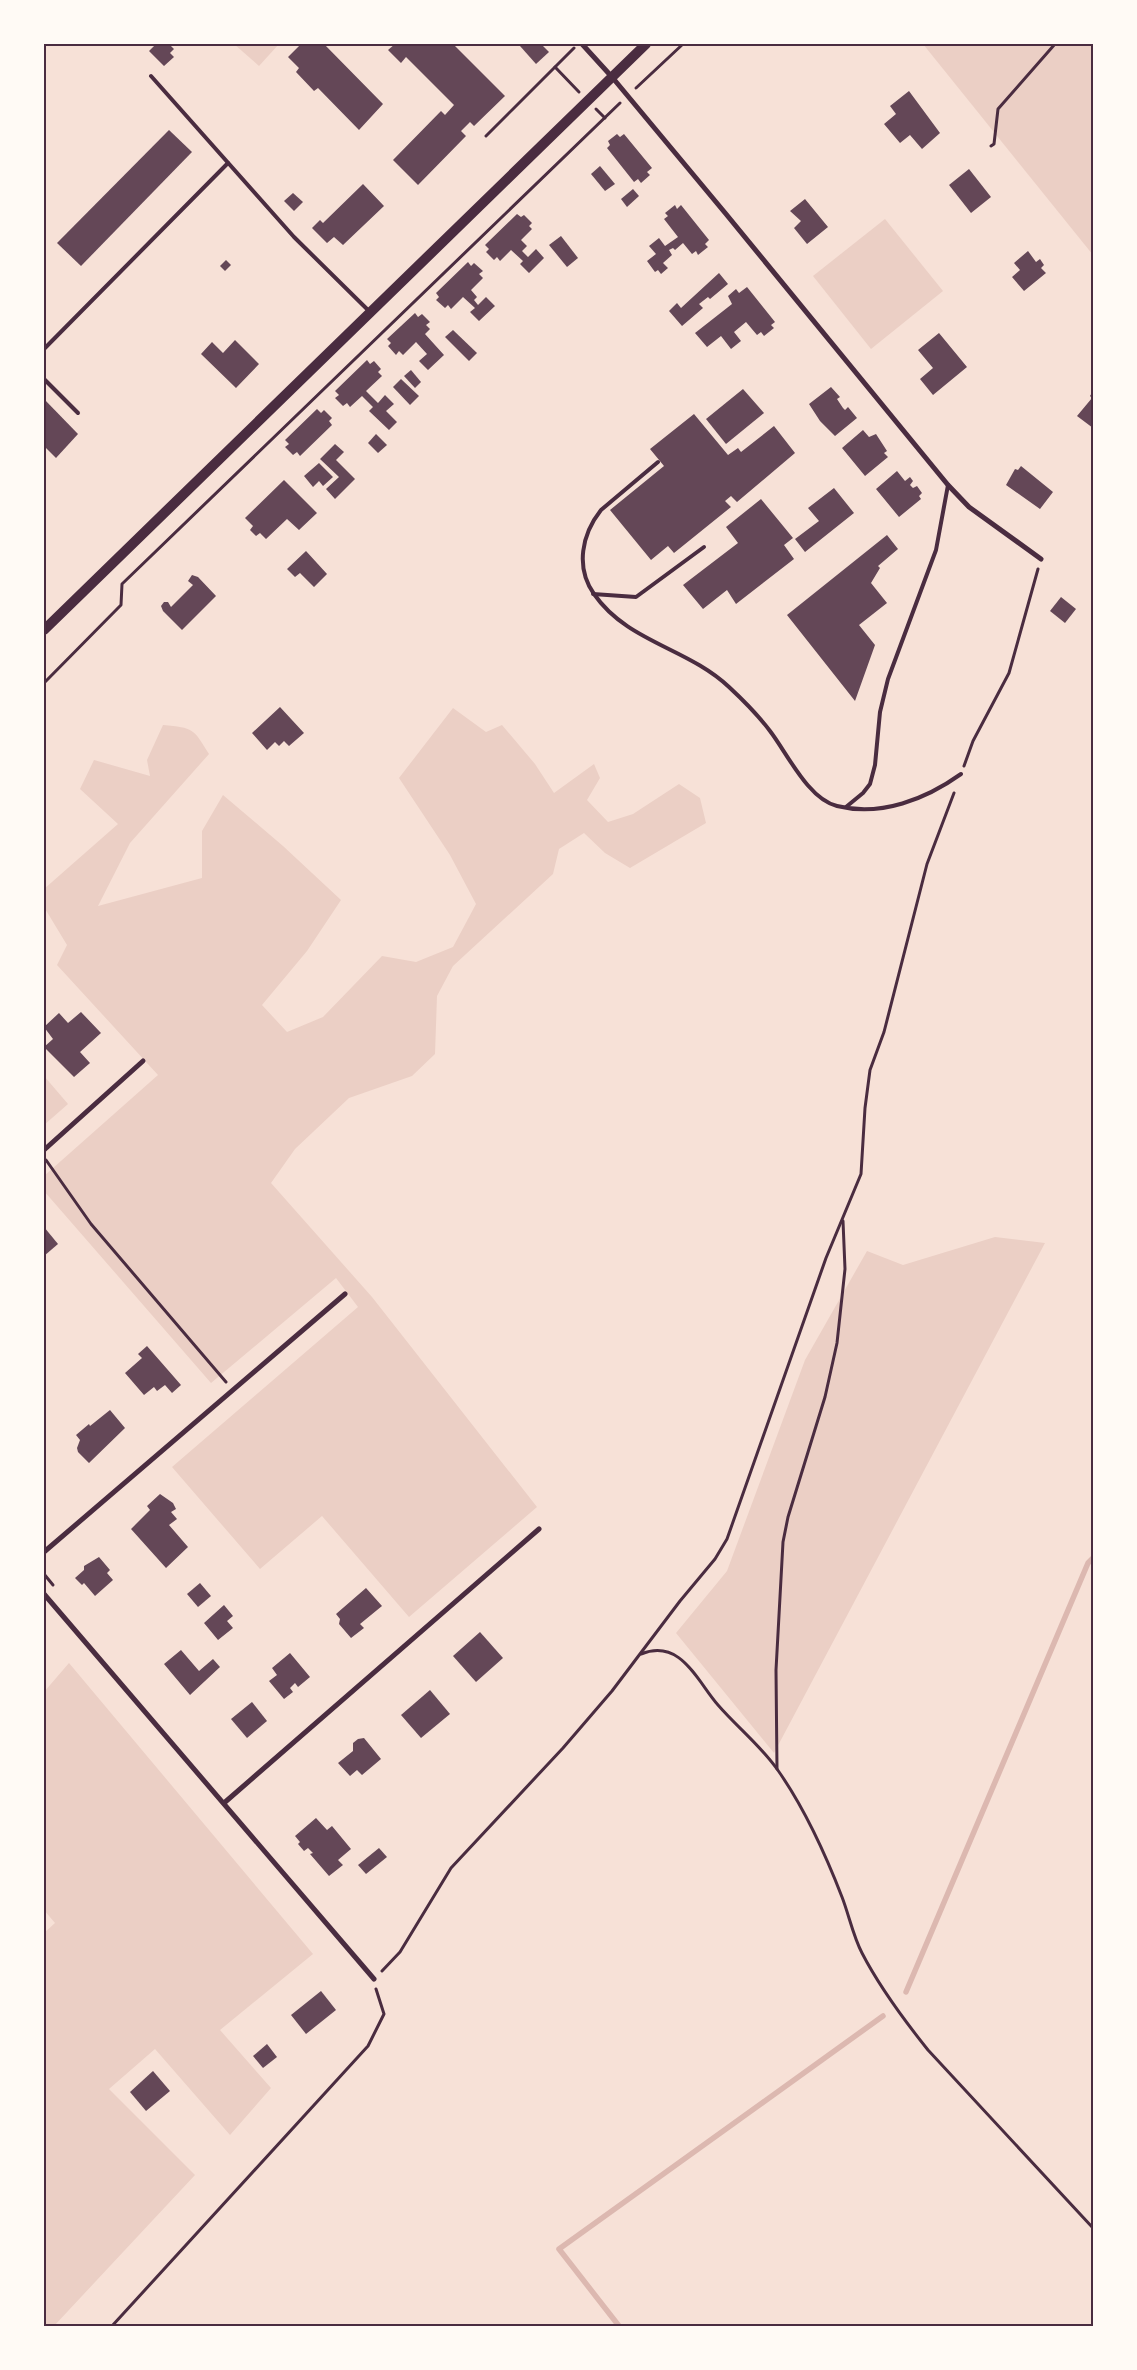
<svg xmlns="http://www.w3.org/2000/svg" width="1137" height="2370" font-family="Lato,sans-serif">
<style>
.green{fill:#ebcfc5}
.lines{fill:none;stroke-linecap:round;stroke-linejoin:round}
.stream{stroke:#dcb8b0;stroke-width:5.5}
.building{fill:#644757}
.path{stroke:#4a2c40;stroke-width:3}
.service{stroke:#4a2c40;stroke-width:4}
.minor{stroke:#4a2c40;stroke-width:5}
.secondary{stroke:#4a2c40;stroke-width:10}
.neatline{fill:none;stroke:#4a2c40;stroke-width:2}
</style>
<rect width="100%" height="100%" fill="#f7e1d7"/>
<g class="green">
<path d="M234 44H279L259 66Z"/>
<path d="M923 44H1093V255Z"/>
<path d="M885 219 943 291 871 349 813 276Z"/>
<path d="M453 708 486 732 502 725 535 764 554 793 594 764 600 778 587 800 608 822 633 814 679 784 700 798 706 823 630 868 605 853 584 833 559 849 553 874 453 966 437 996 435 1054 412 1076 349 1098 295 1149 271 1183 372 1297 537 1507 409 1617 322 1516 260 1569 172 1467 358 1307 336 1278 211 1383 44 1191V1176L158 1075 57 965 67 945 44 907V889L118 824 80 789 94 760 150 776 147 760 163 725C194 728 193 728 209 754L130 843 98 906 202 878V831L223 795 283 846 341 900 307 951 262 1005 287 1032 323 1017 382 956 416 962 453 947 476 904 450 855 399 778Z"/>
<path d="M44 1076 68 1104 44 1125Z"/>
<path d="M995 1237 1045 1243 774 1753 676 1633 727 1571 805 1360 867 1251 903 1265Z"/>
<path d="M69 1663 313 1954 220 2030 271 2088 230 2135 155 2049 109 2089 195 2175 54 2326H44V1933L55 1923 44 1910V1692Z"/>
</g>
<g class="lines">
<g class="stream">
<path d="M906 1992 1088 1563 1093 1558"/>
<path d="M619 2326 559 2249 883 2016"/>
</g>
</g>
<g class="building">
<path d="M156 44H169L174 49 170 53 174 57 164 66 149 51Z"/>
<path d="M301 44H324L383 104 359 130 318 88 314 91 296 72 299 68 288 57Z"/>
<path d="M395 44H453L505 96 474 126 470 122 461 131 466 136 418 185 393 160 441 111 445 115 454 105 406 57 401 63 388 50Z"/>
<path d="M523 44H541L549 52 536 64 520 46Z"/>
<path d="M909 91 940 133 922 149 910 135 900 143 884 124 896 114 890 106Z"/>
<path d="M169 130 192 152 81 266 57 243Z"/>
<path d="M617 134 620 137 624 134 652 168 647 172 650 175 641 183 638 179 634 182 607 148 610 145 608 141Z"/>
<path d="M600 166 615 184 605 191 591 174Z"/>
<path d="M969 169 991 197 971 213 949 185Z"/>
<path d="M363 184 384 206 343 245 334 237 327 243 312 228 320 220 323 223Z"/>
<path d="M633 189 639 196 627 207 621 199Z"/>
<path d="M293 193 303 202 294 211 284 201Z"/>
<path d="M805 199 828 227 807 244 794 228 801 221 790 211Z"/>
<path d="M675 205 677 209 681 205 709 240 705 244 708 247 698 255 696 251 692 254 683 243 675 250 673 248 669 250 672 255 663 263 668 268 661 274 658 270 655 272 647 261 656 254 649 246 659 238 665 246 678 237 664 219 668 216 665 213Z"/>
<path d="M517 214 521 217 524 215 532 223 529 226 532 229 521 240 527 246 522 251 528 257 536 249 544 258 529 273 520 264 523 261 511 250 500 261 497 257 494 260 486 252 489 249 485 245Z"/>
<path d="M561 236 578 258 567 267 549 245Z"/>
<path d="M1028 251 1036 262 1040 259 1044 265 1041 268 1046 273 1024 291 1012 277 1020 270 1014 263Z"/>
<path d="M226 260 231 265 225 271 220 266Z"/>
<path d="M468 262 471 266 474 263 483 271 479 274 483 278 471 290 477 297 474 300 478 305 486 297 495 306 479 321 470 312 475 308 463 297 451 309 448 305 445 308 436 300 439 297 436 293Z"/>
<path d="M719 273 728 284 710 299 708 297 699 304 703 308 682 326 669 311 677 303 681 308Z"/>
<path d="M747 287 775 322 771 325 774 328 764 336 761 332 757 335 746 322 734 332 741 341 731 349 721 336 707 347 695 333 732 304 728 296 736 289 739 293Z"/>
<path d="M415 313 418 317 422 314 430 322 426 325 430 329 425 334 444 355 428 370 419 361 427 354 416 342 403 355 399 351 396 355 388 346 391 343 387 339Z"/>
<path d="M453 330 477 353 469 361 445 337Z"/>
<path d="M939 333 967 367 933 395 920 379 933 368 918 350Z"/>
<path d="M235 340 259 364 236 388 201 354 212 342 223 353Z"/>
<path d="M367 360 370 364 374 361 381 369 378 372 382 376 366 391 378 403 385 395 394 404 386 411 397 422 389 430 369 411 373 407 362 396 350 407 347 403 343 406 335 398 339 395 335 391Z"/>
<path d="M411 370 421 382 415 388 404 376Z"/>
<path d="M401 379 419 396 410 405 393 387Z"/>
<path d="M831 387 840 397 837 399 843 408 845 410 848 407 857 418 835 436 820 421 809 404Z"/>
<path d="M743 389 764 413 726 444 706 419Z"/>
<path d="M1093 391V428L1077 416 1092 398 1090 396Z"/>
<path d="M44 399 78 434 56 458 44 446Z"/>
<path d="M317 409 321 413 324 410 332 418 329 421 332 425 300 456 297 452 293 455 285 447 289 444 285 440Z"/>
<path d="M694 414 728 455 738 448 741 452 774 426 795 453 737 502 731 496 725 501 731 507 674 553 668 546 651 560 610 510 664 466 650 449Z"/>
<path d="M863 430 869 437 876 434 887 451 884 453 888 457 865 476 842 448Z"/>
<path d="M376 434 387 445 378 453 368 443Z"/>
<path d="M335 444 344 452 336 460 355 479 335 499 326 489 339 477 320 459Z"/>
<path d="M319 463 333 477 323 486 319 481 313 487 304 476Z"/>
<path d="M1021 466 1053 492 1040 509 1006 485 1015 469 1018 470Z"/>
<path d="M897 471 905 481 910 477 913 481 910 485 913 488 917 486 922 493 919 496 921 499 899 517 876 489Z"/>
<path d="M284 480 317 513 299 530 287 519 266 539 260 533 256 536 250 530 253 526 245 518Z"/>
<path d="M834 488 854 513 805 552 795 539 819 521 808 508Z"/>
<path d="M761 499 793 538 784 545 794 559 736 604 727 590 703 609 683 585 738 543 726 527Z"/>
<path d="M887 535 898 549 878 566 880 568 871 583 887 603 859 625 875 645 855 701 787 615Z"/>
<path d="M306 551 327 574 314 587 300 573 295 577 287 569Z"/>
<path d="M192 575 198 577 216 596 182 630 163 611 161 606 164 602H168L171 607 193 585 188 581Z"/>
<path d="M1061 597 1076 609 1065 623 1050 611Z"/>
<path d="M280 707 304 733 289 746 284 741 279 746 275 742 267 750 252 733Z"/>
<path d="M81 1012 101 1033 80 1052 90 1063 74 1077 44 1047 53 1039 44 1027 59 1013 68 1023Z"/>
<path d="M44 1227 58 1244 44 1256Z"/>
<path d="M147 1346 181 1385 172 1393 165 1385 157 1391 154 1387 144 1395 125 1373 142 1358 138 1354Z"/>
<path d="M110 1410 125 1428 89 1463 78 1452 77 1448 80 1440 76 1435 89 1424 90 1426Z"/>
<path d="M160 1494 173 1503 176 1509 171 1512 177 1519 169 1525 188 1547 166 1568 131 1529 150 1510 147 1506Z"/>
<path d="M99 1557 110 1570 107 1573 113 1580 95 1596 84 1583 82 1585 75 1578 84 1570V1566Z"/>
<path d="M200 1583 211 1596 198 1607 187 1594Z"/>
<path d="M366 1588 382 1606 360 1624 364 1628 351 1638 339 1624 340 1619 336 1614Z"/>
<path d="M224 1605 233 1616 227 1621 233 1628 218 1640 204 1623Z"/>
<path d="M480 1632 503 1658 476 1682 453 1656Z"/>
<path d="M181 1650 199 1671 213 1659 220 1667 190 1695 164 1664Z"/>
<path d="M290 1653 310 1677 298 1687 295 1683 290 1688 293 1692 284 1699 269 1681 277 1675 272 1668Z"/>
<path d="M430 1690 450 1714 421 1738 401 1715Z"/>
<path d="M252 1702 267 1721 247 1738 231 1719Z"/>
<path d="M364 1738 381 1759 362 1775 357 1770 350 1776 338 1763 353 1751V1743L358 1739Z"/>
<path d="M316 1818 327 1830 332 1826 351 1849 338 1860 343 1865 329 1876 310 1854 313 1853 308 1848 304 1851 298 1844 300 1842 295 1836Z"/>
<path d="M379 1848 387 1857 366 1874 358 1865Z"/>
<path d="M321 1991 336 2010 306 2034 291 2015Z"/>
<path d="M267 2044 277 2057 263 2068 253 2056Z"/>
<path d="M153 2071 170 2091 146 2111 130 2092Z"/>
</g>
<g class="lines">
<g class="path">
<path d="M555 67 579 92"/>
<path d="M636 88 683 44"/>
<path d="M596 109 605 118"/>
<path d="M486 136 574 48"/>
<path d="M991 146 994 144 998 109 1055 44"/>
<path d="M44 683 121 605 122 584 620 103"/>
<path d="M964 766 973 741 1009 673 1038 569"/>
<path d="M46 1160 91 1224 226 1382"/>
<path d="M44 1574 53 1585"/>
<path d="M641 1654C681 1638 697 1681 718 1705 737 1727 760 1745 777 1769 804 1807 825 1853 842 1897 849 1915 853 1936 862 1953 880 1988 904 2020 928 2050L1093 2228"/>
<path d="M777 1769 776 1670 783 1542 788 1517 825 1397 837 1343 845 1269 843 1221"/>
<path d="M382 1971 400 1952 451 1868 563 1748 612 1691 680 1601 715 1559 727 1539 826 1258 861 1174 865 1108 870 1070 884 1032 927 864 954 793"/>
<path d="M112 2326 368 2046 384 2014 376 1989"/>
</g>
<g class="service">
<path d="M151 76 294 237 370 312"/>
<path d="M44 349 228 163"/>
<path d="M44 379 78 413"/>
<path d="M658 462 601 510C582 534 575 567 594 594 627 642 688 648 729 687 743 700 758 715 770 731 787 753 808 799 837 806 881 817 926 799 961 774"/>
<path d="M593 594 636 597 704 547"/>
<path d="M846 807 863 793 870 784 875 765 880 712 888 679 936 550 948 485"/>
</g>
<g class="minor">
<path d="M582 44 612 77 726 214 948 485 969 507 1041 559"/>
<path d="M44 1150 143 1061"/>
<path d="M44 1552 345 1294"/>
<path d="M44 1594 374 1979"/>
<path d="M224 1803 539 1529"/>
</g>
<path class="secondary" d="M44 630 646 44"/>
</g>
<rect width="1137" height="2370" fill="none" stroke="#fffaf5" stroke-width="90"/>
<rect x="45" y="45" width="1047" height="2280" class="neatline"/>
</svg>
